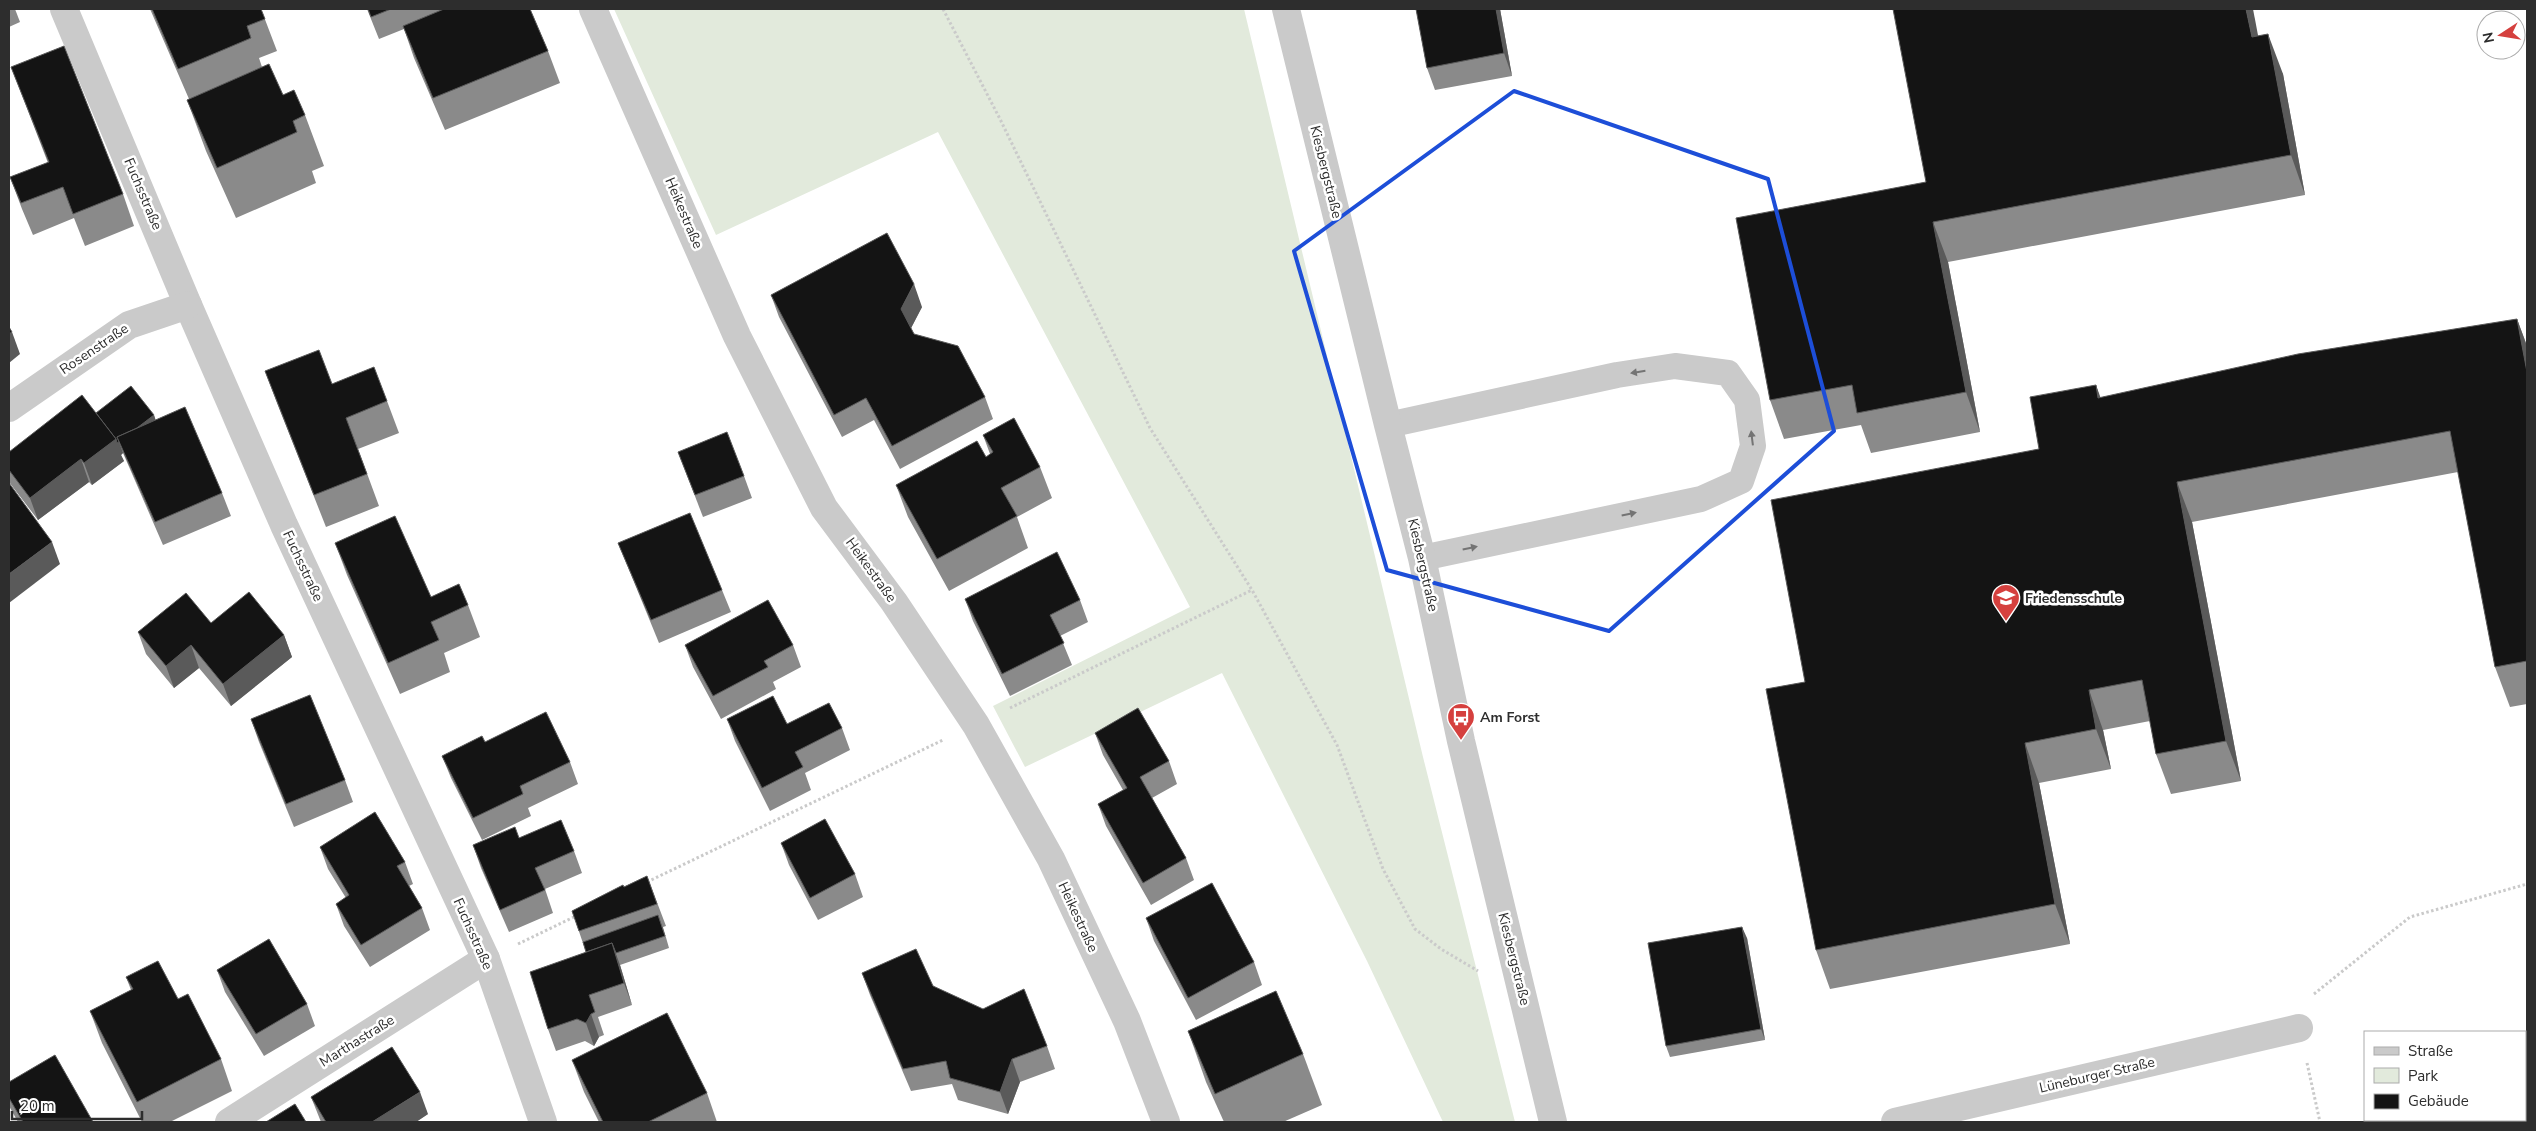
<svg xmlns="http://www.w3.org/2000/svg" width="2536" height="1131" font-family="'Nunito Sans',sans-serif">
<style>
.green{fill:#e2eadc}
.lines{fill:none;stroke-linecap:round;stroke-linejoin:round}
.path{stroke:#cacaca;stroke-width:3;stroke-dasharray:2.5 2.5;stroke-linecap:butt}
.service{stroke:#cacaca;stroke-width:26}
.minor{stroke:#cacaca;stroke-width:28}
.tertiary{stroke:#cacaca;stroke-width:28}
.wall{fill:#8a8a8a}
.shaded-wall{fill:#5a5a5a}
.building{fill:#141414;stroke:#5a5a5a}
.oneway{fill:#747474}
.marked{fill:none;stroke:#1d4ed8;stroke-width:4;stroke-linejoin:round}
.labels{text-anchor:middle;dominant-baseline:central;stroke-width:5;stroke-linejoin:round;paint-order:stroke}
.street-label{font-size:14px;fill:#2d2d2d;stroke:#fff}
.poi-label{font-size:14px;font-weight:bold;fill:#2d2d2d;stroke:#fff;text-anchor:start}
</style>
<rect width="100%" height="100%" fill="#fff"/>
<path class="green" d="M614 9H1244L1423 757 1515 1122H1443L1367 961 1222 673 1025 767 993 706 1190 607 938 132 716 235Z"/>
<g class="lines">
<g class="path">
<path d="M943 9 1000 119 1150 428 1252 590 1337 745 1383 869 1415 929 1441 949 1478 971"/>
<path d="M1010 708 1252 590"/>
<path d="M647 882 943 740"/>
<path d="M518 944 576 916"/>
<path d="M2314 994 2410 917 2527 884"/>
<path d="M2307 1063 2320 1122"/>
</g>
<path class="service" d="M1388 425 1617 375 1675 366 1728 373 1747 400 1753 446 1741 481 1701 499 1422 558"/>
<g class="minor">
<path d="M64 9 188 305 284 525 486 959 543 1122"/>
<path d="M593 9 737 336 824 508 894 602 976 725 1051 859 1127 1021 1166 1122"/>
<path d="M9 408 129 325 188 305"/>
<path d="M229 1122 486 959"/>
<path d="M1895 1122 2299 1028"/>
</g>
<path class="tertiary" d="M1286 9 1388 425 1422 558 1461 741 1553 1122"/>
</g>
<g class="wall">
<path d="M9 9H15L20 22 9 27Z"/>
<path d="M150 9H261L277 51 259 58 262 67 283 95 305 115 324 166 312 171 316 183 236 218 206 151 187 100 189 99Z"/>
<path d="M367 9H530L548 51 560 83 445 130 414 58 404 29 379 39Z"/>
<path d="M1416 9H1500L1512 76 1435 90 1427 68Z"/>
<path d="M2259 36 2283 74 2305 195 1948 262 1980 432 1871 453 1861 425 1784 439 1770 400 1926 182Z"/>
<path d="M11 67 123 194 134 226 85 246 74 218 33 235 22 209 10 177 48 163 23 98Z"/>
<path d="M771 295 922 307 911 328 914 334 985 397 993 419 900 469 874 420 842 437 779 317Z"/>
<path d="M2517 319 2527 346V704L2510 707 2495 667 2458 472 2192 522 2241 781 2171 794 2156 754 2150 721 2103 730 2111 769 2039 783 2070 944 1830 989 1816 950 1805 682 2039 449 2096 385 2100 398Z"/>
<path d="M265 371 332 384 387 401 399 433 358 449 379 506 326 527 277 403Z"/>
<path d="M96 413 154 415 155 420 222 493 231 516 163 545 123 453 121 455 124 461 92 485 89 482 38 520 9 482V452Z"/>
<path d="M983 435 1040 467 1052 498 1017 517 1028 548 949 591 908 517 896 485 986 457 990 454Z"/>
<path d="M678 452 744 476 752 498 703 517Z"/>
<path d="M335 543 431 597 468 605 480 637 444 653 450 672 400 694 347 575Z"/>
<path d="M618 543 722 590 731 612 659 643 627 565Z"/>
<path d="M965 599 1080 600 1088 622 1060 636 1072 665 1010 696 973 621Z"/>
<path d="M211 623 284 635 292 657 231 706 199 668 174 688 146 654 138 632Z"/>
<path d="M685 645H793L801 667 773 682 776 689 721 719 693 667Z"/>
<path d="M251 719 345 780 353 802 294 827 259 742Z"/>
<path d="M727 719 842 728 850 750 805 773 811 790 770 811 735 741Z"/>
<path d="M1095 733 1169 761 1177 784 1152 798 1186 858 1194 880 1151 905 1106 826 1098 804 1123 790 1103 755Z"/>
<path d="M485 742 570 762 578 784 528 808 531 816 482 840 451 778 442 756Z"/>
<path d="M519 838 574 851 582 873 545 889 553 913 509 932 481 868 473 845Z"/>
<path d="M781 843 855 874 863 897 818 920 789 865Z"/>
<path d="M320 847 405 862 413 884 409 886 422 908 430 930 370 967 344 926 336 904 346 898 328 869Z"/>
<path d="M647 876 666 926 663 927 669 948 620 965 632 1005 598 1017 604 1035 599 1037 594 1046 585 1041 556 1051 548 1029 586 952 572 911Z"/>
<path d="M1146 918 1254 962 1262 985 1196 1020 1154 941Z"/>
<path d="M1747 938 1765 1040 1670 1057 1666 1046Z"/>
<path d="M217 970 307 1004 315 1026 264 1056 225 992Z"/>
<path d="M862 973 933 986 1047 1046 1055 1069 1020 1082 1008 1114 958 1100 952 1084 911 1091 870 995Z"/>
<path d="M126 977 178 999 221 1059 232 1091 170 1122H142L102 1043 90 1011 131 990Z"/>
<path d="M1188 1031 1303 1054 1322 1105 1283 1122H1224L1206 1082Z"/>
<path d="M572 1060 707 1093 717 1122H599L584 1092Z"/>
<path d="M9 1082 93 1122H18L9 1106Z"/>
<path d="M311 1097 428 1114 416 1122H321Z"/>
</g>
<g class="shaded-wall">
<path d="M1496 9H1500L1512 76 1504 53Z"/>
<path d="M2246 9H2253L2266 77 2252 37Z"/>
<path d="M2268 34 2283 74 2305 195 2291 155Z"/>
<path d="M1933 222 1948 262 1980 432 1966 392Z"/>
<path d="M914 284 922 307 909 332 901 309Z"/>
<path d="M2517 319 2527 346V372Z"/>
<path d="M12 332 20 354 9 363V334Z"/>
<path d="M2096 385 2110 424 2098 398Z"/>
<path d="M154 415 158 427 119 441Z"/>
<path d="M116 439 119 442 123 453 121 455 124 461 92 485 84 463Z"/>
<path d="M81 459 89 482 38 520 30 498Z"/>
<path d="M2177 482 2192 522 2241 781 2226 741Z"/>
<path d="M52 542 60 564 9 603V574Z"/>
<path d="M284 635 292 657 231 706 223 684Z"/>
<path d="M191 645 199 668 174 688 166 666Z"/>
<path d="M2089 690 2103 730 2111 769 2096 729Z"/>
<path d="M2025 743 2039 783 2070 944 2055 904Z"/>
<path d="M1742 927 1747 938 1765 1040 1761 1029Z"/>
<path d="M612 943 620 965 632 1005 624 983Z"/>
<path d="M591 1014 599 1037 594 1046 586 1023Z"/>
<path d="M1012 1059 1020 1082 1008 1114 1000 1092Z"/>
<path d="M420 1092 428 1114 416 1122H372Z"/>
</g>
<g class="building">
<path d="M152 9H261L265 19 247 26 251 38 178 69Z"/>
<path d="M368 9H391L371 17Z"/>
<path d="M444 9H530L548 51 433 98 403 26Z"/>
<path d="M1416 9H1496L1504 53 1427 68Z"/>
<path d="M1893 9H2246L2252 37 2268 34 2291 155 1933 222 1966 392 1857 413 1852 385 1770 400 1736 218 1926 182Z"/>
<path d="M64 46 123 194 73 214 63 187 21 203 10 177 49 162 11 67Z"/>
<path d="M269 64 283 95 294 90 305 115 293 121 297 132 217 168 187 100Z"/>
<path d="M887 233 914 284 901 309 914 334 958 346 985 397 892 446 866 398 834 415 771 295Z"/>
<path d="M2517 319 2527 372V661L2495 667 2450 431 2177 482 2226 741 2156 754 2142 680 2089 690 2096 729 2025 743 2055 904 1816 950 1766 689 1805 682 1771 500 2039 449 2030 397 2096 385 2098 398 2298 354Z"/>
<path d="M9 327 12 332 9 334Z"/>
<path d="M319 350 332 384 374 367 387 401 346 418 367 474 314 495 265 371Z"/>
<path d="M131 386 154 415 137 428 117 437 119 442 117 443 116 439 96 413Z"/>
<path d="M82 395 116 439 84 463 81 459 30 498 9 470V452Z"/>
<path d="M185 407 222 493 155 522 117 437Z"/>
<path d="M1014 418 1040 467 1001 488 1017 516 937 559 896 485 977 441 986 457 993 452 983 435Z"/>
<path d="M727 432 744 476 695 495 678 452Z"/>
<path d="M9 483 52 542 9 574Z"/>
<path d="M690 513 722 590 651 620 618 543Z"/>
<path d="M395 516 431 597 459 584 468 605 431 622 439 640 388 663 335 543Z"/>
<path d="M1057 552 1080 600 1050 615 1064 643 1002 674 965 599Z"/>
<path d="M249 592 284 635 223 684 191 645 166 666 138 632 186 593 211 623Z"/>
<path d="M768 600 793 645 764 661 768 667 713 696 685 645Z"/>
<path d="M310 695 345 780 286 804 251 719Z"/>
<path d="M773 696 787 724 829 703 842 728 795 752 803 767 762 788 727 719Z"/>
<path d="M1138 708 1169 761 1140 777 1186 858 1143 883 1098 804 1127 788 1095 733Z"/>
<path d="M546 712 570 762 520 786 523 794 473 818 442 756 482 736 485 742Z"/>
<path d="M375 812 405 862 397 866 422 908 361 945 336 904 349 895 320 847Z"/>
<path d="M825 819 855 874 810 898 781 843Z"/>
<path d="M561 820 574 851 535 868 545 890 500 910 473 845 515 827 519 838Z"/>
<path d="M647 876 657 904 579 931 572 911 623 885 624 887Z"/>
<path d="M1212 883 1254 962 1188 998 1146 918Z"/>
<path d="M658 915 665 936 616 953 612 943 586 952 583 942Z"/>
<path d="M1742 927 1761 1029 1666 1046 1648 943Z"/>
<path d="M269 939 307 1004 256 1034 217 970Z"/>
<path d="M612 943 624 983 589 995 595 1012 591 1014 586 1023 577 1019 548 1029 530 972Z"/>
<path d="M916 949 933 986 983 1009 1024 989 1047 1046 1012 1059 1000 1092 950 1078 946 1061 903 1069 862 973Z"/>
<path d="M158 961 178 999 188 994 221 1059 137 1102 90 1011 133 989 126 977Z"/>
<path d="M1276 991 1303 1054 1215 1094 1188 1031Z"/>
<path d="M667 1013 707 1093 648 1122H603L572 1060Z"/>
<path d="M392 1047 420 1092 372 1122H326L311 1097Z"/>
<path d="M55 1055 93 1122H23L9 1098V1082Z"/>
<path d="M295 1104 306 1122H266Z"/>
</g>
<defs><path id="oneway-solid" d="M-6-.8H1V-3.2L6.5 0L1 3.2V.8H-6Z" transform="scale(1.25)"/></defs>
<g class="oneway">
<use href="#oneway-solid" transform="translate(1638 372) rotate(171)"/>
<use href="#oneway-solid" transform="translate(1752 438) rotate(-97)"/>
<use href="#oneway-solid" transform="translate(1629 514) rotate(-12)"/>
<use href="#oneway-solid" transform="translate(1470 548) rotate(-12)"/>
</g>
<path class="marked" d="M1514 91 1768 179 1834 431 1609 631 1387 570 1294 251Z"/>
<defs>
<symbol id="school-pin" viewBox="-11 -11 22 30"><path d="M0 17L-7.5 6A9.5 9.5 0 1 1 7.5 6Z" fill="#d5403e" stroke="#fff"/><path d="M0-5L7-2L0 1L-7-2ZM-4 1L0 2.5L4 1V4Q0 6-4 4Z" fill="#fff"/></symbol>
<symbol id="bus-pin" viewBox="-11 -11 22 30"><path d="M0 17L-7.5 6A9.5 9.5 0 1 1 7.5 6Z" fill="#d5403e" stroke="#fff"/><path d="M-5-6H5V4H4V6H2V4H-2V6H-4V4H-5ZM-3.5-4V0h7V-4ZM-3.5 1.2v1.5H-2V1.2ZM2 1.2v1.5H3.5V1.2Z" fill="#fff"/></symbol>
</defs>
<g fill-rule="evenodd">
<use href="#school-pin" x="1990" y="582" width="32" height="43"/>
<use href="#bus-pin" x="1445" y="701" width="32" height="43"/>
</g>
<g class="labels">
<g class="street-label">
<text transform="translate(1326 172) rotate(76)">Kiesbergstraße</text>
<text transform="translate(143 194) rotate(67)">Fuchsstraße</text>
<text transform="translate(684 213) rotate(67)">Heikestraße</text>
<text transform="translate(94 349) rotate(-34)">Rosenstraße</text>
<text transform="translate(1423 565) rotate(77)">Kiesbergstraße</text>
<text transform="translate(303 566) rotate(65)">Fuchsstraße</text>
<text transform="translate(871 570) rotate(54)">Heikestraße</text>
<text transform="translate(1078 917) rotate(65)">Heikestraße</text>
<text transform="translate(473 934) rotate(66)">Fuchsstraße</text>
<text transform="translate(1514 959) rotate(76)">Kiesbergstraße</text>
<text transform="translate(357 1041) rotate(-32)">Marthastraße</text>
<text transform="translate(2097 1075) rotate(-13)">Lüneburger Straße</text>
</g>
<g class="poi-label">
<text x="2025" y="598">Friedensschule</text>
<text x="1480" y="717">Am Forst</text>
</g>
</g>
<rect width="2536" height="1131" fill="none" stroke="#2d2d2d" stroke-width="20"/>
<rect x="2364" y="1031" width="162" height="90" fill="#ffffff" stroke="#ababab"/>
<rect x="2374" y="1047" width="25" height="8" fill="#cacaca" stroke="#ababab"/>
<text x="2408" y="1056" font-size="15" fill="#2d2d2d">Straße</text>
<rect x="2374" y="1068" width="25" height="15" fill="#e2eadc" stroke="#ababab"/>
<text x="2408" y="1081" font-size="15" fill="#2d2d2d">Park</text>
<rect x="2374" y="1094" width="25" height="15" fill="#141414" stroke="#ababab"/>
<text x="2408" y="1106" font-size="15" fill="#2d2d2d">Gebäude</text>
<g transform="translate(2501 35) rotate(258)"><circle r="24" fill="#ffffff" stroke="#ababab"/>
<path d="M0-4L9 19L0 12L-9 19Z" fill="#d5403e"/>
<text y="-8" font-size="14" font-weight="bold" text-anchor="middle" fill="#2d2d2d">N</text>
</g>
<path d="M12 1111v8h130v-8" fill="none" stroke="#2d2d2d" stroke-width="2.5"/>
<text x="20" y="1111" font-size="15" fill="#2d2d2d" stroke="#ffffff" stroke-width="4" paint-order="stroke">20 m</text>
</svg>
